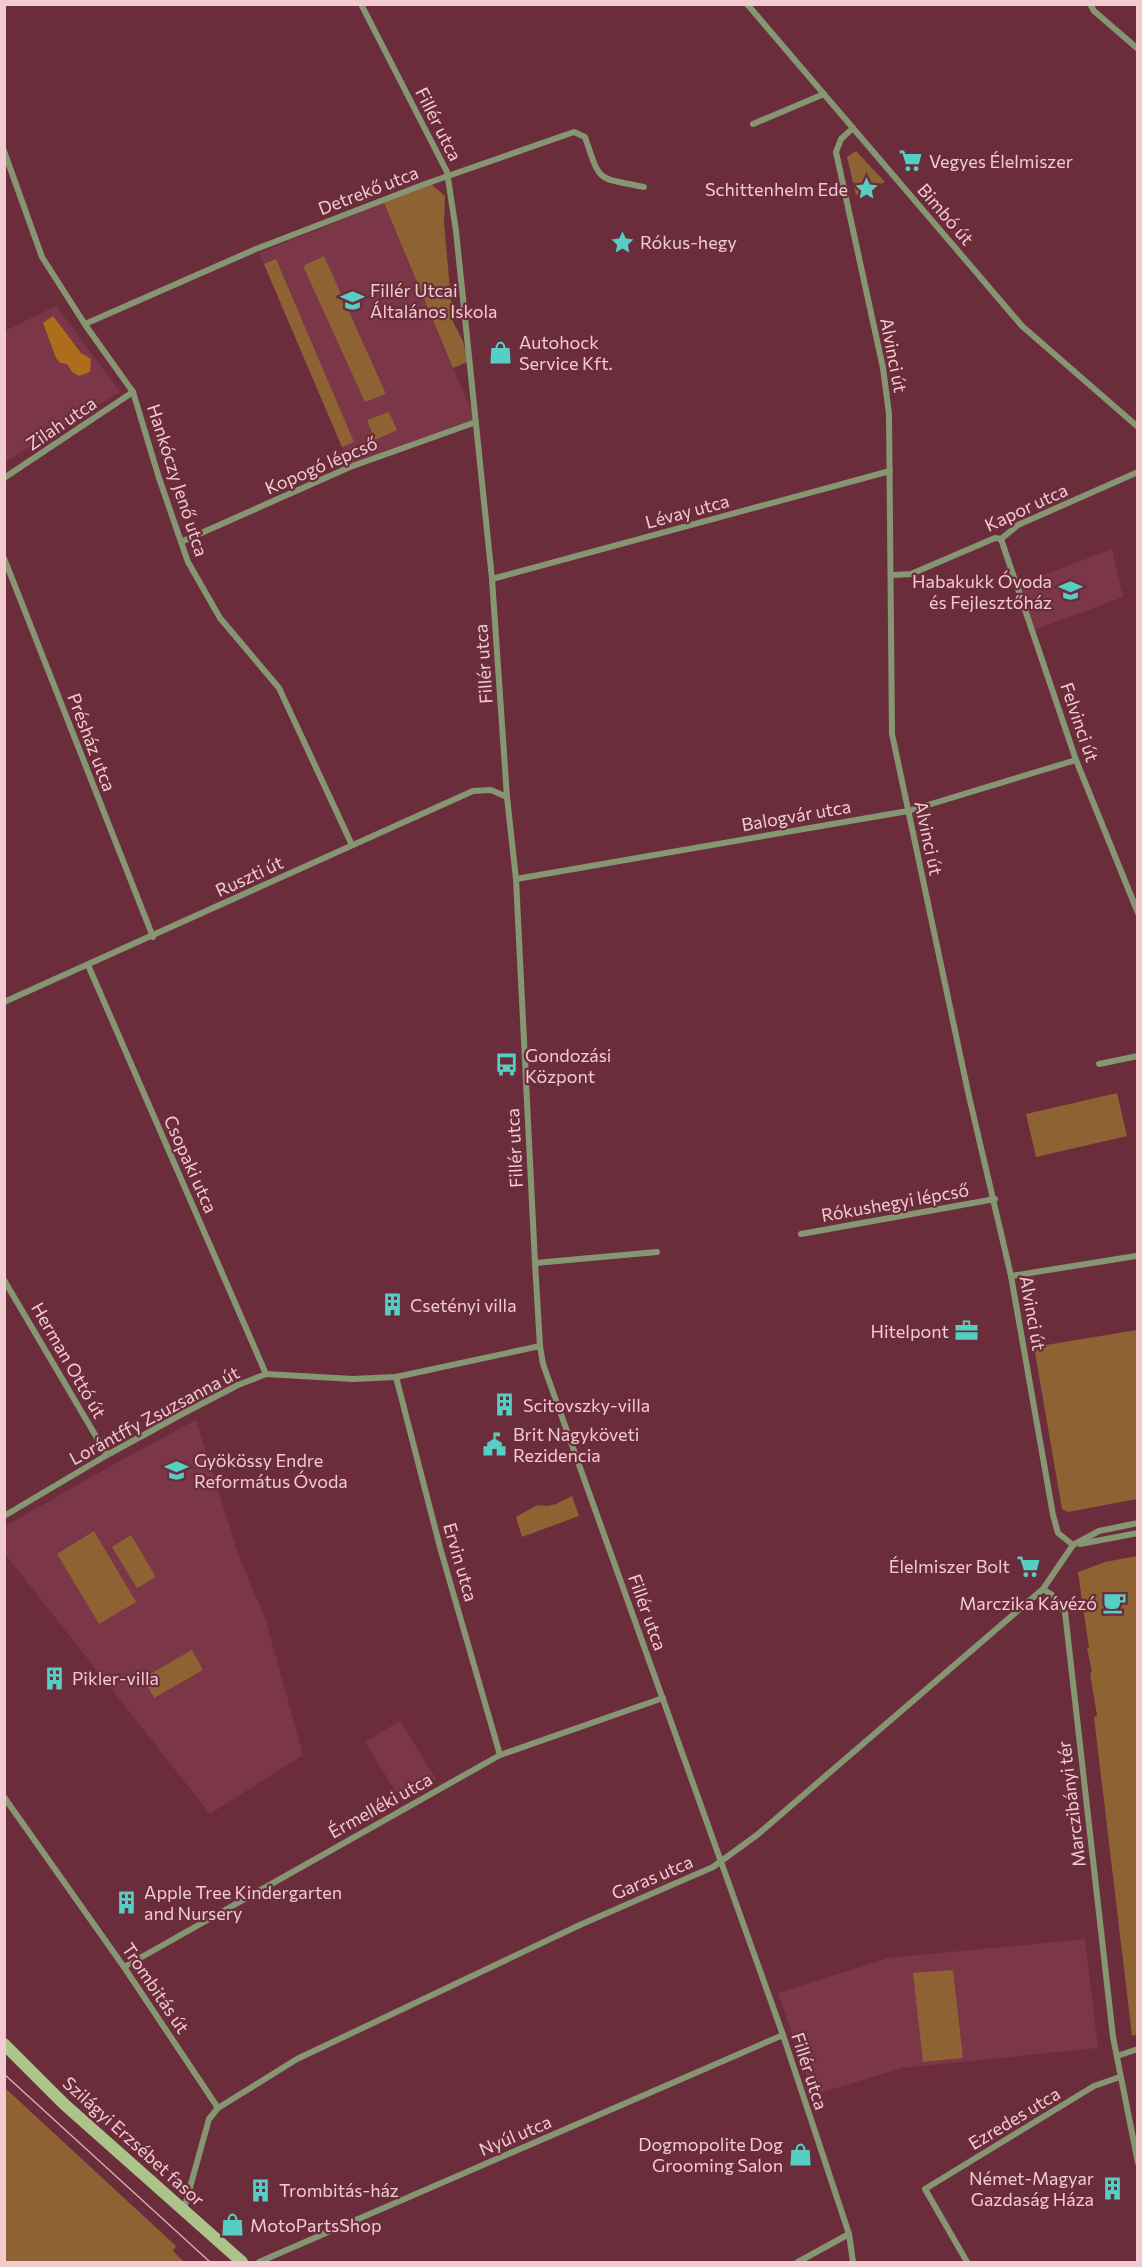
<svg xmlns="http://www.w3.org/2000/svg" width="1142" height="2267" font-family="Commissioner,sans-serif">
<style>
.built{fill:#7b3648}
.green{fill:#8e6232}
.forest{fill:#ad6d1b}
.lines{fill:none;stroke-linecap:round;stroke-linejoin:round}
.street{stroke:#879672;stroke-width:6}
.secondary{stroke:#acc48a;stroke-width:12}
.tram{stroke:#d5a9b1;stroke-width:1.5}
.labels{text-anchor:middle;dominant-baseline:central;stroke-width:4.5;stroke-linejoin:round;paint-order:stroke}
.street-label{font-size:18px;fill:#f2cbd1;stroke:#6b2d3c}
.poi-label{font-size:18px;fill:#f2cbd1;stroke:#6b2d3c;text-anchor:start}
</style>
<rect width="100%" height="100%" fill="#6b2d3c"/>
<g class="built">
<path d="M384 203 476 422 350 467 259 253Z"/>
<path d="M56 306 120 392 5 462V331Z"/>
<path d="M1112 549 1123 597 1032 631 1017 585Z"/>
<path d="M196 1420 238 1553 266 1621 303 1755 210 1814 5 1554 4 1527 116 1463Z"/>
<path d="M400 1721 436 1779 401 1800 365 1742Z"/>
<path d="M1085 1939 1098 2048 902 2068 813 2095 778 1993 888 1958Z"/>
</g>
<g class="green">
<path d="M856 151 885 182 856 195 847 157Z"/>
<path d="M431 184 445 196 444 223 453 322 463 341 468 362 453 368 384 203Z"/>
<path d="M324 256 386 394 365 402 303 266Z"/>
<path d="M276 259 354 442 342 447 264 264Z"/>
<path d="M389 412 397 430 375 440 367 420Z"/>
<path d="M1117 1093 1127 1136 1036 1157 1026 1114Z"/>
<path d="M1137 1330V1499L1068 1512 1062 1509 1034 1347Z"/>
<path d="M572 1496 579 1516 522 1537 516 1517 537 1505 548 1506 556 1504Z"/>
<path d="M94 1531 136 1602 99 1624 57 1554Z"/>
<path d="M131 1535 156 1577 137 1588 112 1547Z"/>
<path d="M1137 1556 1138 2034 1132 2036 1094 1717 1097 1716 1090 1673 1092 1672 1087 1648H1089L1078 1572 1105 1562Z"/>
<path d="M192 1650 203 1670 154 1698 143 1678Z"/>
<path d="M953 1970 963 2058 923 2062 913 1973Z"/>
<path d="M4 2087 176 2246 173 2251 184 2262H5Z"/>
</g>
<path class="forest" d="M53 316 81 353 91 359 90 372 79 376 72 372 67 364 60 363 56 358 43 323Z"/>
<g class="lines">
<g class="street">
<path d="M361 4 447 172 456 231 492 579 507 797 516 879 535 1263 540 1346 543 1364 783 2035 849 2234 853 2262"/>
<path d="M747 4 1022 326 1138 427"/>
<path d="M1090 4 1094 11 1138 49"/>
<path d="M753 124 824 94"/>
<path d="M853 128 841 139 836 152 883 368 889 414 892 734 968 1092 1011 1276 1053 1515 1058 1533 1073 1545"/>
<path d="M4 151 42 257 86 326 133 392 159 478 188 562 220 618 279 688 352 845"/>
<path d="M85 324 256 249 425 184 574 132 585 137C601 184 596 177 644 187"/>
<path d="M4 478 133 392"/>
<path d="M1001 539 1076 760 1138 913"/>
<path d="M181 542 350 467 476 422"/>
<path d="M4 558 153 937"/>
<path d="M892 575 911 574 995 538 1001 539 1018 525 1138 472"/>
<path d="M492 579 890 471"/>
<path d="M516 879 908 811 1076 760"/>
<path d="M88 965 266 1374"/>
<path d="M4 1002 473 791 491 790 507 797"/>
<path d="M1099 1064 1138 1056"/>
<path d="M801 1234 995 1199"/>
<path d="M535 1263 657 1252"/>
<path d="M1011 1276 1136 1256"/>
<path d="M4 1280 107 1455"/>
<path d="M396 1377 441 1551 500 1755"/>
<path d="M4 1516 107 1455 184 1413 238 1385 266 1374 353 1379 396 1377 540 1346"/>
<path d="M1080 1544 1138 1533"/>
<path d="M1043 1589 1052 1595 1065 1612 1113 2037 1138 2163"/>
<path d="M4 1797 124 1967 218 2108"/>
<path d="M124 1967 500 1755 663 1698"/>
<path d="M1117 2056 1138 2049"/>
<path d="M184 2209 209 2119 218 2108 297 2059 582 1924 713 1867 757 1835 1043 1589 1073 1545 1099 1531 1138 1523"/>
<path d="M259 2262 783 2035"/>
<path d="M798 2262 849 2234"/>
<path d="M967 2262 925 2189 1094 2086 1120 2077"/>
</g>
<path class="secondary" d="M4 2044 64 2104 242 2262"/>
<path class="tram" d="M4 2074 210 2262"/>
</g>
<defs>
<symbol id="supermarket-bare" viewBox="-9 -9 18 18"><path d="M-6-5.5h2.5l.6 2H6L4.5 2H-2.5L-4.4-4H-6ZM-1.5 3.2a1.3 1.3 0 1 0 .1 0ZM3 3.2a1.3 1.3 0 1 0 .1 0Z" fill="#56cec3" stroke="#6b2d3c" stroke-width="2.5" paint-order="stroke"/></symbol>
<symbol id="sight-bare" viewBox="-9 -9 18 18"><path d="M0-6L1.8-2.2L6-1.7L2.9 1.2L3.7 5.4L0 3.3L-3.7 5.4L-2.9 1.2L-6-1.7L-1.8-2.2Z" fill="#56cec3" stroke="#6b2d3c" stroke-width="2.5" paint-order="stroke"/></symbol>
<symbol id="school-bare" viewBox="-9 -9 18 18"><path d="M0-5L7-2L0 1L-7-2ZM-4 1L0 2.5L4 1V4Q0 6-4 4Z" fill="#56cec3" stroke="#6b2d3c" stroke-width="2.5" paint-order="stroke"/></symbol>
<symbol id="shop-bare" viewBox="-9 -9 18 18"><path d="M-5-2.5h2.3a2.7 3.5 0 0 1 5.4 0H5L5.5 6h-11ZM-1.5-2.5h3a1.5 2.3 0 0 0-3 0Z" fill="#56cec3" stroke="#6b2d3c" stroke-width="2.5" paint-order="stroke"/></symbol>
<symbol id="bus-bare" viewBox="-9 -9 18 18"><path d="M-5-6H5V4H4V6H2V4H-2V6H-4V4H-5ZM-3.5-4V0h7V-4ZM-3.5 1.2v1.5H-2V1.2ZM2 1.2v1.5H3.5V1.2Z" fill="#56cec3" stroke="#6b2d3c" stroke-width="2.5" paint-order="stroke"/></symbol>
<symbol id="building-bare" viewBox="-9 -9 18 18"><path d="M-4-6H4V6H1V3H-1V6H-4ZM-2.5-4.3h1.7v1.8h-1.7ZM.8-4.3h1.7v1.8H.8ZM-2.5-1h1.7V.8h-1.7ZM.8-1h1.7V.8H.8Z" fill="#56cec3" stroke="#6b2d3c" stroke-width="2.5" paint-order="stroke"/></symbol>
<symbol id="office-bare" viewBox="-9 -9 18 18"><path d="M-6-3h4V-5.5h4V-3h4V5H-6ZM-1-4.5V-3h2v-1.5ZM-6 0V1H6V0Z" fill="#56cec3" stroke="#6b2d3c" stroke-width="2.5" paint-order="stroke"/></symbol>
<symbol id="civic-bare" viewBox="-9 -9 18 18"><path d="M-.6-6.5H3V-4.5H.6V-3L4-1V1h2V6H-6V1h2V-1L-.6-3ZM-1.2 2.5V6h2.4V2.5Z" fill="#56cec3" stroke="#6b2d3c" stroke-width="2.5" paint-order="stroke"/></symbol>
<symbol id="cafe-bare" viewBox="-9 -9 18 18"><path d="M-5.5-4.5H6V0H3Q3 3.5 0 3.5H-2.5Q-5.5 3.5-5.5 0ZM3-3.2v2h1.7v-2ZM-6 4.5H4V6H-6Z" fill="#56cec3" stroke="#6b2d3c" stroke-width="2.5" paint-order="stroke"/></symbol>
</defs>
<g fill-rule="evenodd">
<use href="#supermarket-bare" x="894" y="144" width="33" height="33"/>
<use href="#sight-bare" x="850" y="172" width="33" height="33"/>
<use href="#sight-bare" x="606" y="226" width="33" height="33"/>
<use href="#school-bare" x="336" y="284" width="33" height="33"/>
<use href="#shop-bare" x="484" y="336" width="33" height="33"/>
<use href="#school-bare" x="1054" y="574" width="33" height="33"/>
<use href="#bus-bare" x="490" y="1048" width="33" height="33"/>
<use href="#building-bare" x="376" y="1288" width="33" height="33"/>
<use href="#office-bare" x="950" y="1314" width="33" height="33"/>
<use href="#building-bare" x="488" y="1388" width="33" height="33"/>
<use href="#civic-bare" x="478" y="1428" width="33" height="33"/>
<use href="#school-bare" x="160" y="1454" width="33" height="33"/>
<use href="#supermarket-bare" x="1012" y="1550" width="33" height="33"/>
<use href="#cafe-bare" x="1098" y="1586" width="33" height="33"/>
<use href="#building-bare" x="38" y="1662" width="33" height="33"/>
<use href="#building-bare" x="110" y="1886" width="33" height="33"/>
<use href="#shop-bare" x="784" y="2138" width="33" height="33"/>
<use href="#building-bare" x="1096" y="2172" width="33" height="33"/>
<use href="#building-bare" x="244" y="2174" width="33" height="33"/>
<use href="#shop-bare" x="216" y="2208" width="33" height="33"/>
</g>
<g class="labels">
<g class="street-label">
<text transform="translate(439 124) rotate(63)">Fillér utca</text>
<text transform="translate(368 190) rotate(-21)">Detrekő utca</text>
<text transform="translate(946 214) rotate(49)">Bimbó út</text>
<text transform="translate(894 355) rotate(79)">Alvinci út</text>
<text transform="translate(61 423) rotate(-34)">Zilah utca</text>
<text transform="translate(321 465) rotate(-23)">Kopogó lépcső</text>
<text transform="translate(178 480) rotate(72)">Hankóczy Jenő utca</text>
<text transform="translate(1026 507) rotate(-25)">Kapor utca</text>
<text transform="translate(687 511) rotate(-15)">Lévay utca</text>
<text transform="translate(483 664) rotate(-94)">Fillér utca</text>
<text transform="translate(1080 722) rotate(71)">Felvinci út</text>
<text transform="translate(92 742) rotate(69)">Présház utca</text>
<text transform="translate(796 815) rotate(-10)">Balogvár utca</text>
<text transform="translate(929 838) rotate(78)">Alvinci út</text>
<text transform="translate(249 876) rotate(-25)">Ruszti út</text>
<text transform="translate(514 1148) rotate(-93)">Fillér utca</text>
<text transform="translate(191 1164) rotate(66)">Csopaki utca</text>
<text transform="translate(895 1202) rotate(-10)">Rókushegyi lépcső</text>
<text transform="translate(1033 1313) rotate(80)">Alvinci út</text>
<text transform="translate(69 1360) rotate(60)">Herman Ottó út</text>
<text transform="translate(154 1415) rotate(-28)">Lorántffy Zsuzsanna út</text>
<text transform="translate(461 1562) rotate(74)">Ervin utca</text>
<text transform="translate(648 1612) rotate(70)">Fillér utca</text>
<text transform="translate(1071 1804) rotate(-97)">Marczibányi tér</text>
<text transform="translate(380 1805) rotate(-29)">Érmelléki utca</text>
<text transform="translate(652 1877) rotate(-23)">Garas utca</text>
<text transform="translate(156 1988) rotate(56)">Trombitás út</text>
<text transform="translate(810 2071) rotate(72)">Fillér utca</text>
<text transform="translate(1014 2118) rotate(-31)">Ezredes utca</text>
<text transform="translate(515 2135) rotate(-23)">Nyúl utca</text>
<text transform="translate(134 2141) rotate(42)">Szilágyi Erzsébet fasor</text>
</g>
<g class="poi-label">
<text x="929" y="161">Vegyes Élelmiszer</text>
<text x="848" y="189" text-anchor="end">Schittenhelm Ede</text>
<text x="640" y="242">Rókus-hegy</text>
<text x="370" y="290">Fillér Utcai<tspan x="370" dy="21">Általános Iskola</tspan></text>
<text x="519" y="342">Autohock<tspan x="519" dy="21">Service Kft.</tspan></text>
<text x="1052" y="581" text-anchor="end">Habakukk Óvoda<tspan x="1052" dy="21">és Fejlesztőház</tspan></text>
<text x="525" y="1055">Gondozási<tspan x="525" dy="21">Központ</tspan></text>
<text x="410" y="1305">Csetényi villa</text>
<text x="949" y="1331" text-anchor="end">Hitelpont</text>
<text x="523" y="1405">Scitovszky-villa</text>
<text x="513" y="1434">Brit Nagyköveti<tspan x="513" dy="21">Rezidencia</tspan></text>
<text x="194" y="1460">Gyökössy Endre<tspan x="194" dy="21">Református Óvoda</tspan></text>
<text x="1010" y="1566" text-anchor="end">Élelmiszer Bolt</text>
<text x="1097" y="1603" text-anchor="end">Marczika Kávézó</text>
<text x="72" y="1678">Pikler-villa</text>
<text x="144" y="1892">Apple Tree Kindergarten<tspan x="144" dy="21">and Nursery</tspan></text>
<text x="783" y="2144" text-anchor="end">Dogmopolite Dog<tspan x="783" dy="21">Grooming Salon</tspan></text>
<text x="1094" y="2178" text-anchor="end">Német-Magyar<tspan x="1094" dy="21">Gazdaság Háza</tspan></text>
<text x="279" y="2190">Trombitás-ház</text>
<text x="250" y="2225">MotoPartsShop</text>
</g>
</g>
<rect width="1142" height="2267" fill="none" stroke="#f2cbd1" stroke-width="12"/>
</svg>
